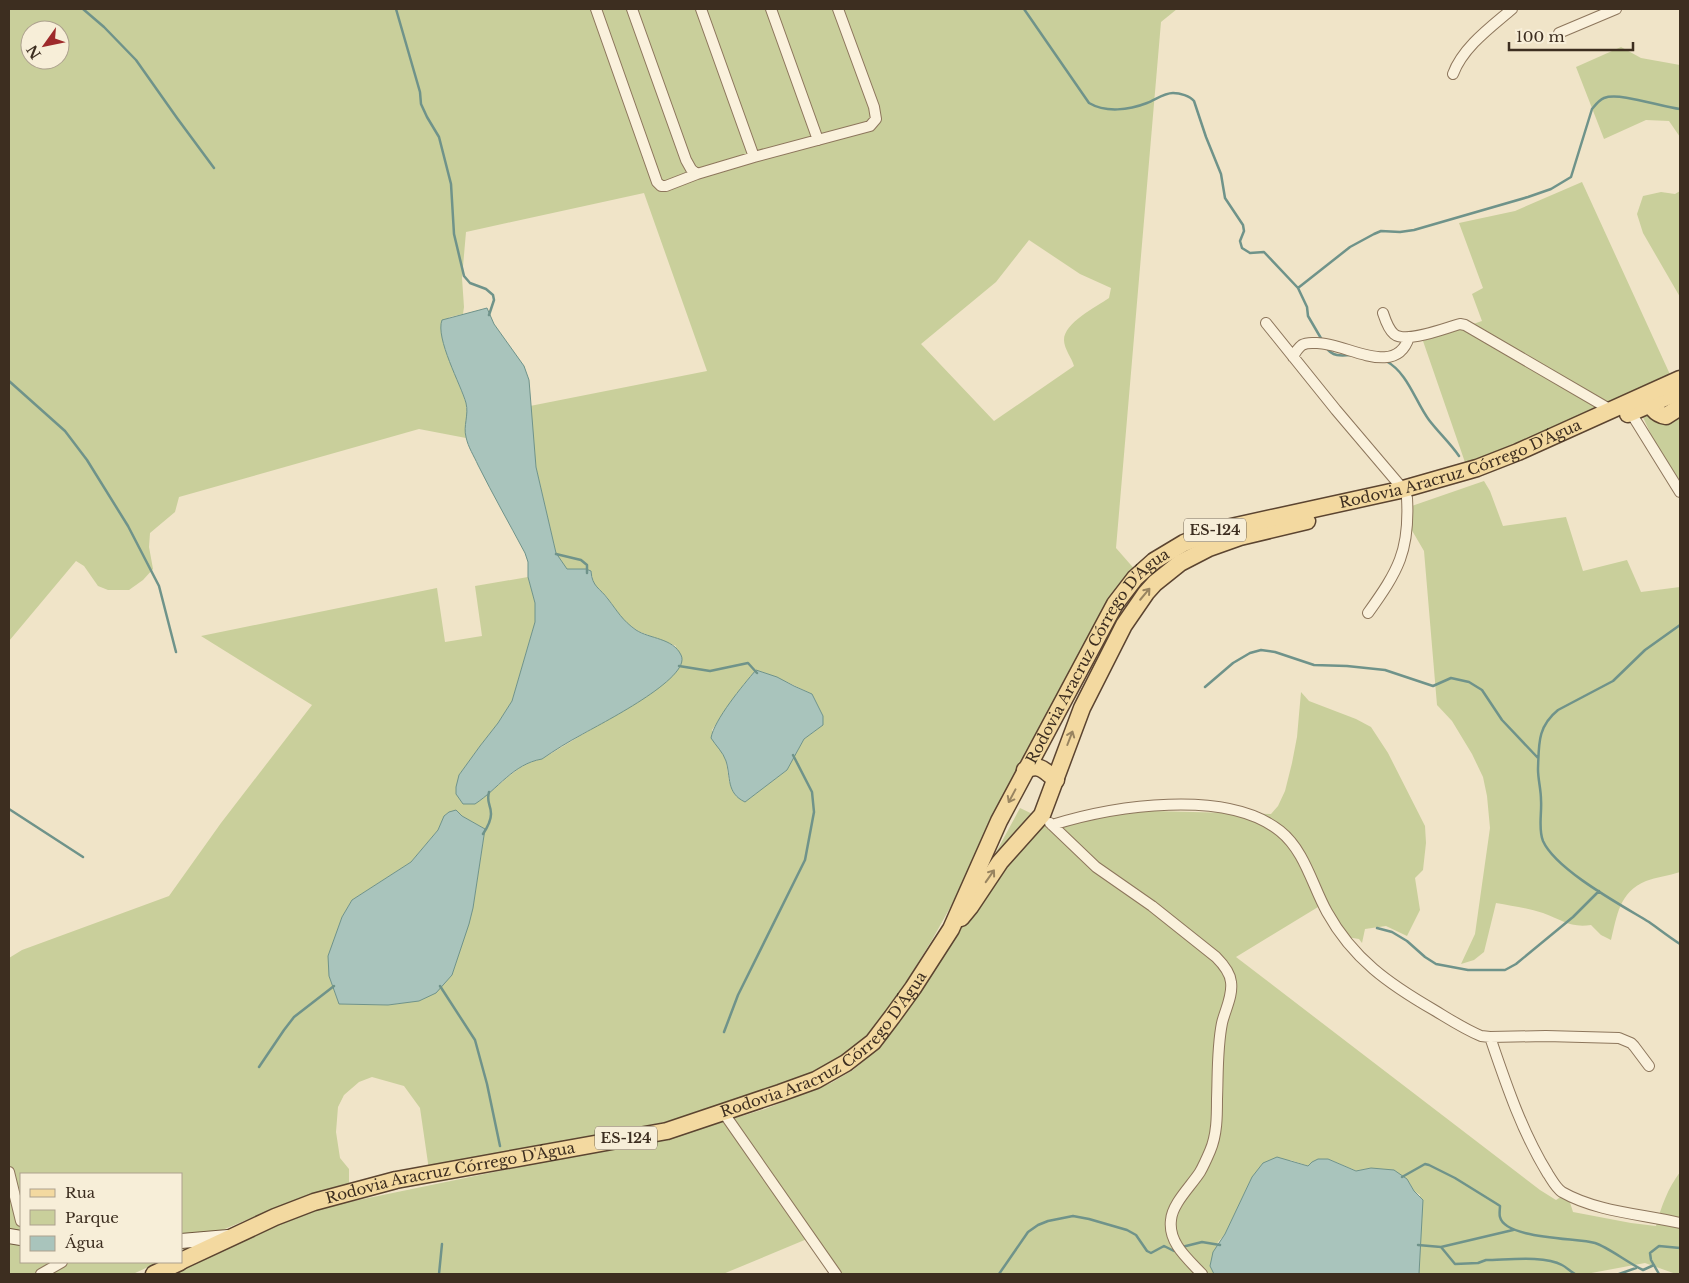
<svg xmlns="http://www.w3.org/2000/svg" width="1689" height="1283" font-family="'Libre Baskerville',serif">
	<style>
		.green { fill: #c9cf9b; fill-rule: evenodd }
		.water { fill: #a9c4bc; stroke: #6f938a }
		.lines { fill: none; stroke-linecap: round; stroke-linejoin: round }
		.stream { stroke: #6f938a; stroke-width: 2.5 }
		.street-casing { stroke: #8d765c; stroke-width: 12 }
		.secondary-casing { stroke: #6f573f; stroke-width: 16 }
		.primary-casing { stroke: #5b4430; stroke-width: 19 }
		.street { stroke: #faf1dc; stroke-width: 10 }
		.secondary { stroke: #faf1dc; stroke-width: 14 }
		.primary { stroke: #f3d9a0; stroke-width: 16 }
		.oneway { stroke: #988460 }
		.labels { text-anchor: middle; stroke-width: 4.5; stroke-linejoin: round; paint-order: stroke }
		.shield { fill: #f7eed8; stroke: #756857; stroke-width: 1 }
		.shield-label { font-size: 14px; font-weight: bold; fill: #3d2e20 }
		.street-label { font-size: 15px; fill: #3d2e20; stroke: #f7eed8 }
	</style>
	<rect width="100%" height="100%" fill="#f0e4c8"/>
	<path class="green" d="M9 9H1177L1161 22 1116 548 1137 572 932 940 886 1015 863 1042 824 1070 684 1118 429 1170 420 1108 404 1086 372 1077 359 1082 344 1095 338 1107 336 1132 340 1158 349 1169V1186L311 1194 283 1205 227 1228 181 1250V1174H21V1262H159L133 1274H9V958L22 950 169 896 221 823 312 705 201 636 437 588 445 642 482 636 475 586 528 577 535 603V622L512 701 498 723 480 746 459 775 463 804C493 802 508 765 542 759L656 690 676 646 638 631 623 620 607 597 594 585 591 571 586 569 567 570 556 553 536 467 530 406 707 371 644 193 466 232 462 278 464 307 463 314 450 317 441 324 445 349 466 403 467 413 465 431 466 438 419 429 179 497 175 512 150 533 149 547 153 569 143 580 129 590H108L98 586 84 566 76 561 9 641ZM30 30H60V60H30ZM1029 240 1080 274 1111 288 1109 298C1096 307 1064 323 1064 340 1064 349 1072 358 1074 366L994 421 921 344 996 282ZM756 670 787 682 812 694 823 716 819 728 804 739 787 770 745 802 735 795 729 781 726 761 712 730 737 693ZM449 812 462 816 485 829 473 908 452 975 403 1003 388 1005 339 1004 329 976V956L342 917 352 900 411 862 438 830 444 816Z
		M1621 47 1641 58 1680 65V137L1669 121 1646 120 1604 139 1576 67Z
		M1582 182 1673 381 1468 471 1423 341 1482 321 1472 294 1483 288 1459 223 1515 211Z
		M1680 191V297L1643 233 1637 214 1643 196 1661 192 1675 194Z
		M1680 394V497L1641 413Z
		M1484 481 1490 491 1503 526 1566 517 1583 571 1627 560 1641 592 1680 587V872C1669 876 1656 877 1646 881 1619 892 1617 916 1611 940L1601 935 1591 925C1570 928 1562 920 1543 913 1528 908 1512 906 1496 903L1484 952 1474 960 1461 964 1475 934 1490 828 1487 796 1483 777 1472 754 1452 721 1437 705 1424 551 1407 522 1406 508Z
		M1301 692 1309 701 1356 719 1371 727 1388 753 1425 826 1426 843 1423 870 1415 878 1420 910 1407 936 1386 926 1365 929 1362 943 1359 939 1340 936 1323 904 1236 957 1540 1190 1556 1200 1567 1193 1573 1212 1631 1223 1656 1226C1661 1207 1668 1188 1680 1172V1274H1676L1645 1263 1586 1274H1419L1420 1195 1414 1191 1407 1179 1371 1168 1357 1171 1328 1159 1309 1166 1290 1160 1252 1177 1225 1234 1218 1242 1210 1266 1214 1274H831L807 1239 723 1274H167L206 1254 315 1209 693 1131 765 1109 831 1083 853 1070 873 1053 898 1024 931 972 1020 808 1043 819 1051 820 1114 810 1271 814 1278 806 1285 791 1292 763 1297 737Z"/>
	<path class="water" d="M487 308 494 324 524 366 529 380 536 467 556 553 567 569H586L591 571C592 587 600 588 608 599 618 612 622 620 636 630 650 639 673 638 681 655 693 678 598 725 581 735 568 742 555 750 542 759 513 764 498 789 475 804H463L456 794V787L459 775 480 746 498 723 512 701 535 622V603L528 577V562L525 553C509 523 493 495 478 465 474 456 468 447 466 437 463 426 469 415 466 403 461 385 435 338 442 320Z
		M756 670 777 677 794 686 812 694 823 716V725L804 739 787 770 745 802C726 793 731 777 726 761 723 752 716 746 711 738 714 720 743 685 756 670Z
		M456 810 462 816 485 829 473 908 469 924 452 975 436 993 419 1001 388 1005 339 1004 329 976 328 956 342 917 352 900 411 862 438 830 444 816 449 812Z
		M1277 1157 1308 1166 1312 1162 1318 1159H1328L1356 1171 1371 1168 1394 1170 1407 1179 1414 1191 1423 1200 1419 1274H1214L1210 1266 1213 1252 1225 1234 1252 1177 1263 1163Z"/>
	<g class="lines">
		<path class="stream" d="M83 9 104 27 136 60 177 118 214 168
			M396 9 420 92 421 104 427 117 439 137 451 184 454 234 464 276 470 283 486 289 493 295 494 300 489 315
			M1024 9 1089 103C1106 113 1129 110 1147 103 1155 100 1164 93 1173 93 1180 93 1190 96 1194 101L1206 137 1221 174 1225 198 1243 225 1244 231 1240 241 1242 248 1250 253 1264 252 1298 288 1307 307 1308 316 1322 340
			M1298 288 1350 247 1374 234 1381 231 1400 232 1414 230 1528 197 1551 189 1571 177 1592 109C1596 104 1599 100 1604 98 1620 92 1661 107 1680 109
			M1326 347C1332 357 1341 356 1352 355
			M1386 361C1408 373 1415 401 1429 420 1439 433 1450 443 1459 456
			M9 381 65 431 87 460 128 526 159 586 176 652
			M556 554 581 560 587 565V573
			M1680 625 1645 650 1613 681 1558 710C1537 727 1539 745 1538 769 1538 780 1541 789 1541 800 1542 813 1538 829 1543 841 1556 870 1621 905 1649 922 1659 929 1669 937 1680 944
			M679 666 710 671 748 663 757 673
			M1205 687 1233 663 1250 653 1261 650 1275 652 1314 665 1347 666 1385 670 1433 686 1451 678 1469 682 1482 690 1502 720 1538 758
			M9 809 83 857
			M483 834C487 828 491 820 491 814 491 804 486 803 489 792
			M1377 928 1392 932 1407 941 1425 957 1436 964 1468 970H1505L1516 964 1573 917 1599 891
			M440 986 475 1040 487 1084 500 1146
			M724 1032 738 995 805 860 814 812 812 792 793 755
			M259 1067 284 1030 294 1017 334 986
			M1402 1177 1425 1164 1429 1165 1455 1178 1497 1204 1500 1206C1500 1209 1499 1214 1500 1217 1505 1239 1577 1238 1595 1243 1608 1247 1628 1263 1643 1270L1654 1265
			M1418 1245 1441 1247 1513 1230
			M1182 1247 1202 1242 1220 1245
			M1441 1247 1455 1264 1478 1263 1486 1260C1506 1260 1544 1255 1562 1265 1566 1267 1570 1271 1575 1274
			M439 1274 442 1244
			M999 1274 1028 1232 1038 1225 1048 1221 1073 1216 1089 1219 1127 1230 1136 1235 1147 1251 1151 1253 1164 1246 1174 1251 1176 1249
			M1619 1274 1636 1268
			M1659 1274 1651 1260 1650 1253 1659 1246 1680 1248"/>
		<g class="street-casing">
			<path id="street" d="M596 9 657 182 661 186H666L697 174
				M632 9 686 160 691 169 697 174 754 157 701 9
				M771 9 818 140
				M1559 33 1616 9
				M1453 74C1463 47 1491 27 1512 9
				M754 157 870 126 876 119 874 107 838 9
				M1383 313C1385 319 1388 329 1394 334 1406 344 1445 328 1460 324L1465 325 1611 410
				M1266 323 1336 410 1403 489
				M1293 357C1295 353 1298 348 1302 345 1307 342 1312 343 1317 343 1346 343 1396 379 1409 337
				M1631 413 1680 492
				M1368 613C1398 571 1410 551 1407 498
				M1050 823 1096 867 1152 906 1216 957C1223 964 1230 972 1231 982 1233 996 1225 1010 1222 1023 1217 1048 1218 1073 1217 1099 1217 1116 1217 1135 1210 1151 1207 1158 1204 1165 1200 1172 1191 1186 1172 1204 1171 1220 1168 1243 1188 1259 1202 1274
				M1052 825C1113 806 1226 788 1280 831 1305 851 1312 885 1327 912 1353 959 1389 984 1434 1010 1449 1019 1464 1029 1481 1036L1490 1037 1546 1036 1619 1038 1631 1043 1634 1046 1649 1066
				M1490 1037C1506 1084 1522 1132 1548 1174 1552 1180 1556 1188 1562 1192 1597 1212 1642 1214 1680 1223
				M723 1112 836 1274
				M9 1172 21 1221
				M41 1274 62 1262"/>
		</g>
		<g class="secondary-casing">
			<path id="secondary" d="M9 1236 21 1238
				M181 1241 228 1237"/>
		</g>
		<g class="primary-casing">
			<g id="primary">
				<path d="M1646 396C1650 405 1654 414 1666 416L1680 407"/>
				<path d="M1628 414 1674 394"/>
				<path d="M1025 770C1040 763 1045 771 1056 780"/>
				<path d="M961 918 970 907 1000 862 1042 815 1082 708 1124 625 1146 593 1155 583 1180 563 1209 548 1240 537 1307 521"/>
				<path id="s1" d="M181 1261 275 1217 314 1202 396 1180 667 1131 780 1093 816 1080 846 1063 873 1042 892 1017 913 988 951 929 999 821 1115 604 1135 578 1154 561 1184 543 1213 531 1400 490 1477 468 1518 452 1680 379"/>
				<path d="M154 1274 180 1262"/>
			</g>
		</g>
		<use href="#street" class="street"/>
		<use href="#secondary" class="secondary"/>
		<use href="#primary" class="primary"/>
	</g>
	<defs><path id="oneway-shaft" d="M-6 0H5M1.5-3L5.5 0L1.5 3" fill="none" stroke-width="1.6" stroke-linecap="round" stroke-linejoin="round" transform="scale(1.25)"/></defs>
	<g class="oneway">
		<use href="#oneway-shaft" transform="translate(1145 594) rotate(-50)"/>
		<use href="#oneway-shaft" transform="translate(1070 738) rotate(-69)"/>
		<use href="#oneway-shaft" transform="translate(1012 796) rotate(118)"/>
		<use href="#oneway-shaft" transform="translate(990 876) rotate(-55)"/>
	</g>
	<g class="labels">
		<g class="shield">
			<rect x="1184" y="518.5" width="62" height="23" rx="4"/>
			<rect x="595" y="1126.5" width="62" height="23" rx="4"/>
		</g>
		<g class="shield-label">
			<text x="1215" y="535">ES-124</text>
			<text x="626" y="1143">ES-124</text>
		</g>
		<g class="street-label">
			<text dy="5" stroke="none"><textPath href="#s1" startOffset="1615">Rodovia Aracruz Córrego D'Água</textPath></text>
			<text dy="5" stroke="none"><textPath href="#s1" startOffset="1181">Rodovia Aracruz Córrego D'Água</textPath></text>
			<text dy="5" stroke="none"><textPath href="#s1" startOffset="690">Rodovia Aracruz Córrego D'Água</textPath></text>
			<text dy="5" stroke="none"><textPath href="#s1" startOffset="285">Rodovia Aracruz Córrego D'Água</textPath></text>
		</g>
	</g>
	<rect width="1689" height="1283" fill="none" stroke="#3d2e20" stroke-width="20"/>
	<rect x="20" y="1173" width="162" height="90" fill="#f7eed8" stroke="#ada18e"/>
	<rect x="30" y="1189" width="25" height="8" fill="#f3d9a0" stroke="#ada18e"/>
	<text x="65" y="1198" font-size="15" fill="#3d2e20">Rua</text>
	<rect x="30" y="1210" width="25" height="15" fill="#c9cf9b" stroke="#ada18e"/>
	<text x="65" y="1223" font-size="15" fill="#3d2e20">Parque</text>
	<rect x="30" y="1236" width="25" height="15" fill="#a9c4bc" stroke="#ada18e"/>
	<text x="65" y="1248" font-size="15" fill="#3d2e20">Água</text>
	<g transform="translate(45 45) rotate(237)"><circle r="24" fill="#f7eed8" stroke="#ada18e"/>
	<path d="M0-4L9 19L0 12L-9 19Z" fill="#9e2a2b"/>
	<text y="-8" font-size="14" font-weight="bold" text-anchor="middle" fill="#3d2e20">N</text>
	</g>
	<path d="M1509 42v8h124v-8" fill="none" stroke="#3d2e20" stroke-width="2.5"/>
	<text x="1516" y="42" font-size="15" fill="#3d2e20" stroke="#f7eed8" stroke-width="4" paint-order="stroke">100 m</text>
</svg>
